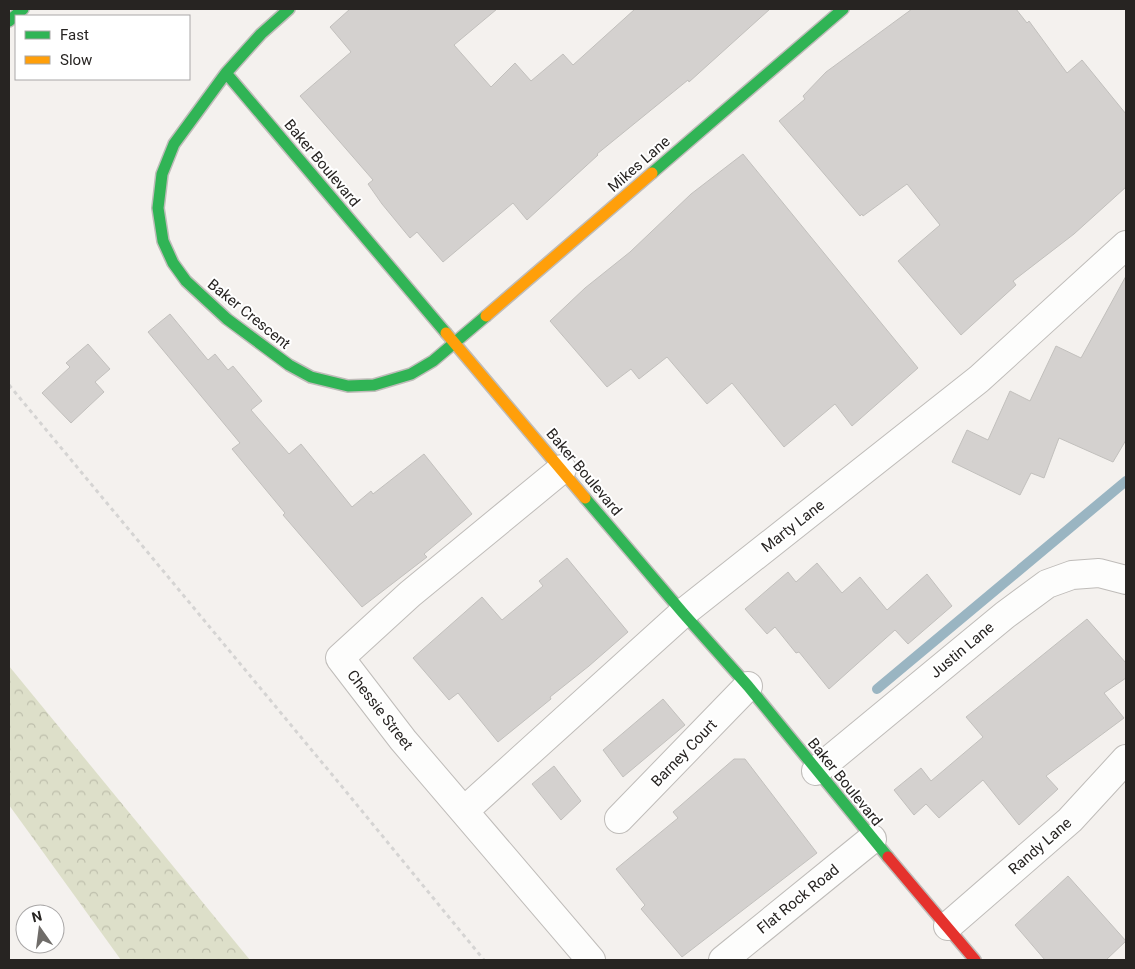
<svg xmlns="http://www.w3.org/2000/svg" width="1135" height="969" font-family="Roboto,sans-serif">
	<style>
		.forest { fill: url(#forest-crowns) }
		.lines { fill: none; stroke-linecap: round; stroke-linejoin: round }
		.stream { stroke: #9ab5c2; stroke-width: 10 }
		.building { fill: #d4d1cf; stroke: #c2c0bd }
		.street-casing { stroke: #bfbcb9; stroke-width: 30 }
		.fast-casing { stroke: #bfbcb9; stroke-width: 14 }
		.slow-casing { stroke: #bfbcb9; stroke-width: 14 }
		.jam-casing { stroke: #bfbcb9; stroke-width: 14 }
		.path { stroke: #d5d4d3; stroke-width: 3; stroke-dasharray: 4 4; stroke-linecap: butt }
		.street { stroke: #fdfdfc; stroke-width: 28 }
		.fast { stroke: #30b455; stroke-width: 11 }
		.slow { stroke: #ff9f0a; stroke-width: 11 }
		.jam { stroke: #e5322d; stroke-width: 11 }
		.labels { text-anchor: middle; stroke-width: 4; stroke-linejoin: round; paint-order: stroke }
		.street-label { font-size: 15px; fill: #272422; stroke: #fff }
	</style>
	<defs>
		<pattern id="forest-crowns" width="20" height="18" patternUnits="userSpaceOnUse" patternTransform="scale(1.25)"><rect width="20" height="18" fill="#dddfc9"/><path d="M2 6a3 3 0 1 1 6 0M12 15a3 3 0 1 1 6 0" fill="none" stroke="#bebfac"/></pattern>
	</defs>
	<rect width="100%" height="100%" fill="#f4f1ee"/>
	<path class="forest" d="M9 666 250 960H121L9 805Z"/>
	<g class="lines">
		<path class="stream" d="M877 689 1126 481"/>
	</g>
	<path class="building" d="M350 9H497L454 45 491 87 515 63 531 81 563 54 573 65 635 9H770L689 82 688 80 597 154 598 155 527 220 513 203 443 262 417 232 410 238 382 204 368 184 373 180 300 96 351 52 330 27Z
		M912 9H1016L1027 23 1029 21 1067 73 1082 60 1126 114V187L1074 234 1013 281 1016 285 961 335 898 261 940 225 907 184 863 216 862 214 860 216 779 121 805 99 803 96 826 72Z
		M743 154 918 368 852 426 835 404 784 447 732 383 707 404 667 357 639 379 631 369 607 387 550 321 585 288 630 252 691 194Z
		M1126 276V440L1113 462 1059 438 1044 478 1031 473 1020 495 952 462 967 430 988 440 1010 391 1030 401 1056 346 1081 358Z
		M170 314 208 360 215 354 228 370 233 366 262 401 251 410 289 454 301 444 352 507 371 491 373 494 424 454 472 514 424 554 427 557 362 607 283 515 285 513 232 449 240 443 148 332Z
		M88 344 110 369 95 382 104 392 71 423 42 393 70 367 66 363Z
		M567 558 628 632 589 666 550 697 551 699 498 742 458 693 449 700 413 658 482 597 502 620 543 586 539 581Z
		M817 563 842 593 860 577 887 610 927 574 952 606 908 644 895 630 829 689 799 652 796 653 775 627 767 634 745 609 788 572 796 582Z
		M1087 619 1126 663V678L1104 693 1124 718 1046 776 1058 789 1019 825 983 780 939 818 926 804 914 815 894 790 921 768 931 781 983 737 966 717Z
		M663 699 685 725 623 777 603 750Z
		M734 759H745L817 853 682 957 641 909 645 905 616 869 678 818 673 812Z
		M554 766 581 801 561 820 532 784Z
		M1068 876 1126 941 1106 960H1045L1015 925Z"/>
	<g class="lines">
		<g class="street-casing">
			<path id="street" d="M562 469 410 594 340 658 403 740 591 960
				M816 771 1005 615 1047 584 1072 575 1099 573 1126 580
				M464 811 683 613 979 379 1126 245
				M619 819 748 686
				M948 926 1070 820 1126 759
				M723 960 872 839"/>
		</g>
		<g class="fast-casing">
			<path id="fast" d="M289 9 261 34 226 73 446 333
				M9 21 23 9
				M226 73 174 144 162 174 158 208 163 241 173 263 186 281 227 319 289 365 311 377 348 386 374 385 411 374 433 361 486 316
				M652 173 843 9
				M585 498 683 613 748 686 888 857"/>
		</g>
		<g class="slow-casing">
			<path id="slow" d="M486 316 652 173
				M446 333 585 498"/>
		</g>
		<g class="jam-casing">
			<path id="jam" d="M888 857 975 960"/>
		</g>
		<path class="path" d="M9 385 339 783 484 960"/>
		<use href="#street" class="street"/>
		<use href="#fast" class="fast"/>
		<use href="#slow" class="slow"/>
		<use href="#jam" class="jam"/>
	</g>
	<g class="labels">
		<g class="street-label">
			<text transform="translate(322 163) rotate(50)" y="5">Baker Boulevard</text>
			<text transform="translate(639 164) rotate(-41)" y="5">Mikes Lane</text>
			<text transform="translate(249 314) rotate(39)" y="5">Baker Crescent</text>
			<text transform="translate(584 472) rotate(50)" y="5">Baker Boulevard</text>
			<text transform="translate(793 526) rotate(-38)" y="5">Marty Lane</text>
			<text transform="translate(962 650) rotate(-40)" y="5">Justin Lane</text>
			<text transform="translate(380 710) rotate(52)" y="5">Chessie Street</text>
			<text transform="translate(684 753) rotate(-46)" y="5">Barney Court</text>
			<text transform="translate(845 782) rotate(51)" y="5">Baker Boulevard</text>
			<text transform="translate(1040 846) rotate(-41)" y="5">Randy Lane</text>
			<text transform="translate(798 899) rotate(-39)" y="5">Flat Rock Road</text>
		</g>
	</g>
	<rect width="1135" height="969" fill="none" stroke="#272422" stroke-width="20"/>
	<rect x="15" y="15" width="175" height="65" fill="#ffffff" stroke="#a9a7a7"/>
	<rect x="25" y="31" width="25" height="8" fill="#30b455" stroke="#a9a7a7"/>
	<text x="60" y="40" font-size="15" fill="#272422">Fast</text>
	<rect x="25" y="56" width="25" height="8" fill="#ff9f0a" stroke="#a9a7a7"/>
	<text x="60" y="65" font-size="15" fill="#272422">Slow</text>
	<g transform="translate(40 929) rotate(346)"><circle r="24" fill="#ffffff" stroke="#a9a7a7"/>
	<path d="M0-4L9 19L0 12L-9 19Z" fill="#6f6c69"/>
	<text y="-8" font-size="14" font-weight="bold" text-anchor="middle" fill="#272422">N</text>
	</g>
</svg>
